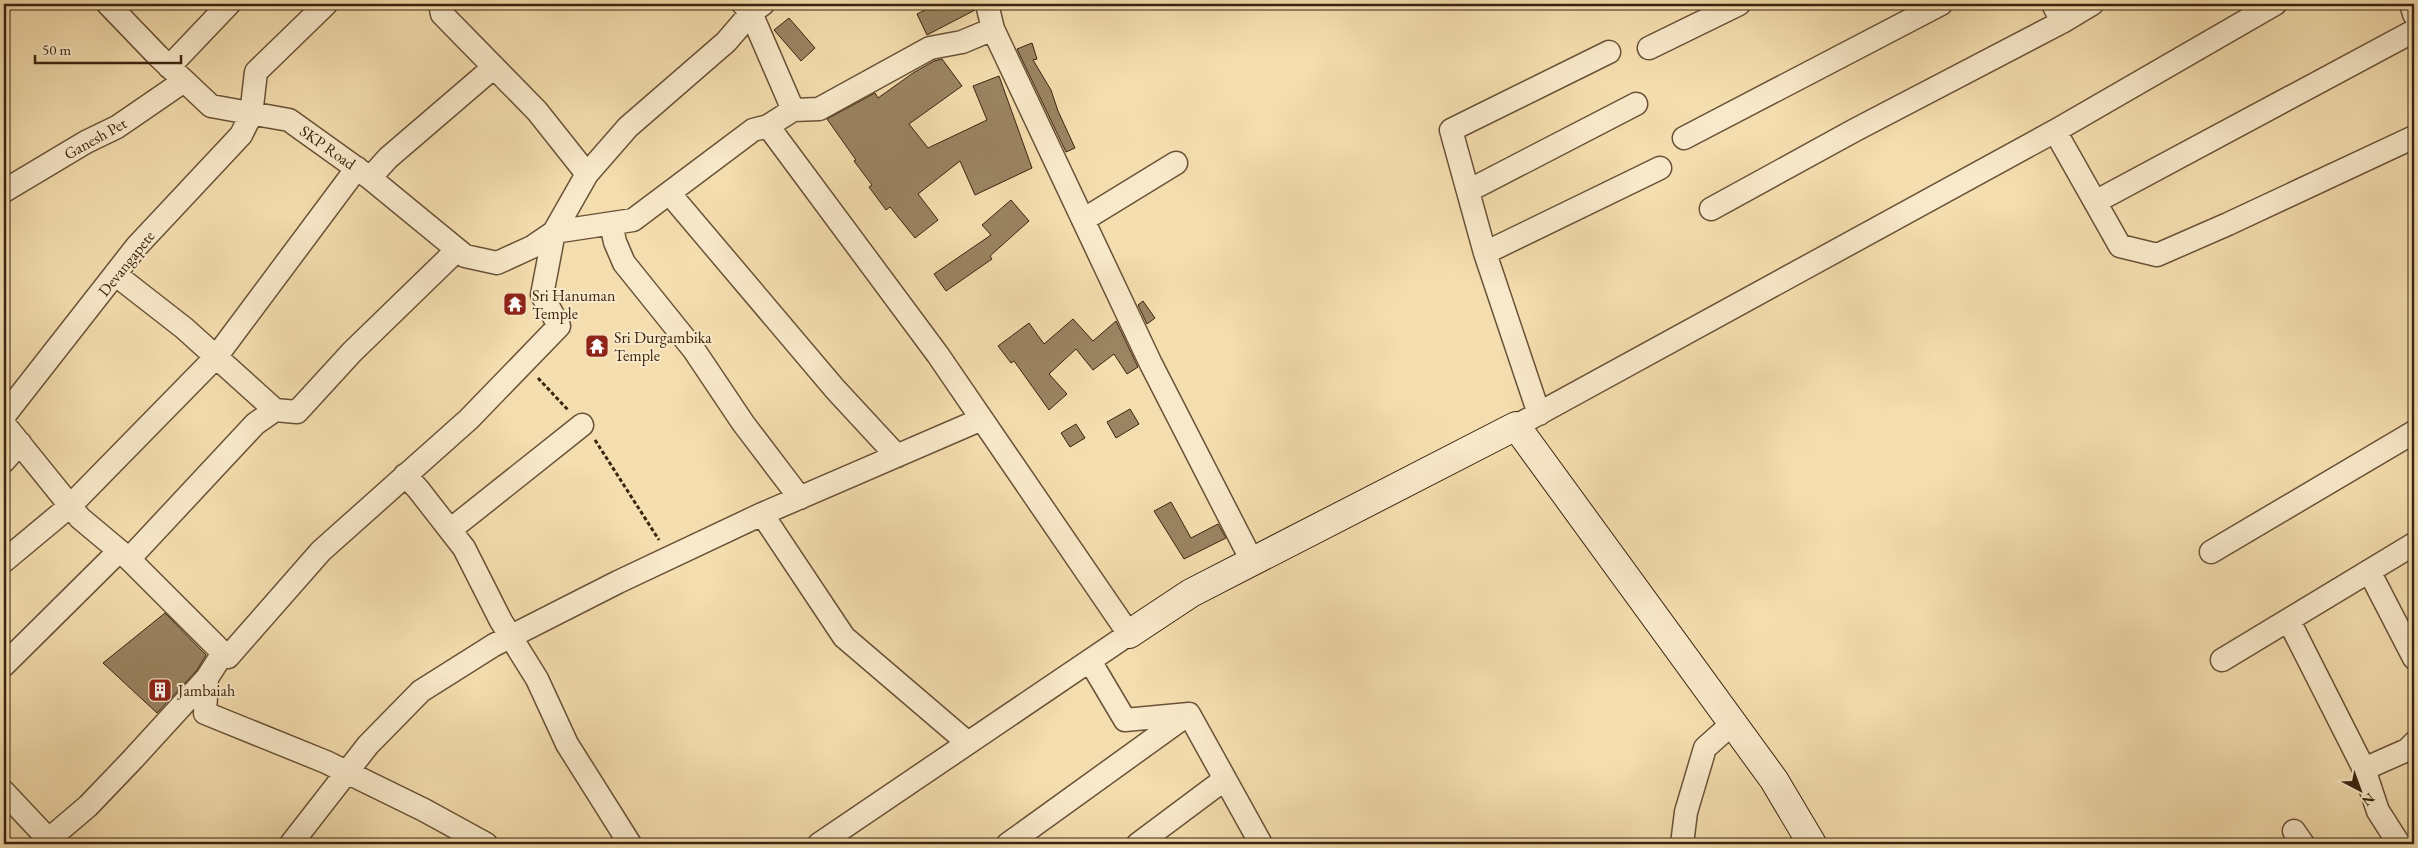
<svg xmlns="http://www.w3.org/2000/svg" width="2418" height="848" font-family="'EB Garamond',serif">
	<style>
		.building { fill: #9b8462; stroke: #3b240f }
		.lines { fill: none; stroke-linecap: round; stroke-linejoin: round }
		.street-casing { stroke: #695237; stroke-width: 25 }
		.secondary-casing { stroke: #3b240f; stroke-width: 30 }
		.path { stroke: #3b240f; stroke-width: 3; stroke-dasharray: 4 2.5; stroke-linecap: butt }
		.street { stroke: #f8e9ca; stroke-width: 22 }
		.secondary { stroke: #f8e9ca; stroke-width: 28 }
		.labels { text-anchor: middle; stroke-width: 4; stroke-linejoin: round; paint-order: stroke }
		.street-label { font-size: 16px; fill: #3b240f; stroke: #f8e9ca }
		.poi-label { font-size: 16px; fill: #3b240f; stroke: #f8e9ca; text-anchor: start }
	</style>
	<rect width="100%" height="100%" fill="#f4ddae"/>
	<filter id="stains"><feTurbulence type="fractalNoise" baseFrequency=".004" numOctaves="4"/><feColorMatrix values="0 0 0 0 .2 0 0 0 0 .09 0 0 0 0 .02 0 0 0 .5 -.17"/></filter>
	<radialGradient id="worn" r=".72"><stop offset=".6" stop-color="#630" stop-opacity="0"/><stop offset="1" stop-color="#630" stop-opacity=".3"/></radialGradient>
	<path class="building" d="M937 4H974L975 10 927 35 917 14Z
		M789 18 815 48 801 61 774 30Z
		M1032 43 1037 59 1033 60 1051 90 1058 111 1075 148 1066 152 1017 49Z
		M942 59 962 86 909 124 928 148 987 120 973 86 999 76 1032 168 975 195 960 161 918 194 938 220 915 238 890 207 886 210 869 187 872 185 854 161 856 160 827 119 875 93 878 98 913 73 934 61Z
		M1011 200 1029 221 990 256 992 259 946 291 934 274 991 235 982 225Z
		M1143 301 1155 318 1147 324 1138 305Z
		M1073 319 1093 341 1116 321 1138 367 1127 374 1114 354 1093 370 1076 349 1049 374 1067 394 1049 410 1014 361 1011 363 998 346 1029 323 1044 344Z
		M1130 409 1139 424 1116 438 1107 422Z
		M1076 424 1085 438 1070 447 1061 433Z
		M1171 502 1191 538 1218 524 1226 538 1184 559 1154 511Z
		M165 613 206 655 197 670 157 713 103 663Z"/>
	<g class="lines">
		<g class="street-casing">
			<path id="street" d="M108 4 158 56 211 106 289 120 370 178 465 256 497 263 532 247 554 232
				M440 4 442 14 537 111 587 174
				M743 4 751 13 793 110 768 126 753 130 633 220 554 232 587 174 628 127 726 42 751 13 763 4
				M987 4 993 29 1151 364 1252 561
				M2411 4 2414 14
				M2062 22 2092 4
				M1649 48 1739 4
				M169 67 229 4
				M793 110 819 109 930 48 962 42 993 29
				M768 126 938 355 1129 634 819 844
				M2055 131 2120 246 2157 255 2228 224 2414 137
				M1684 138 1941 4
				M370 178 388 158 494 67
				M4 191 86 142 117 127 184 81
				M1468 191 1636 104
				M670 194 835 389 897 456
				M2095 202 2414 31
				M1711 209 1855 130 2062 22 2053 4
				M1083 220 1176 163
				M611 224 615 242 624 263 694 350 743 423 800 498
				M1485 253 1660 168
				M116 275 184 328 275 410
				M1539 414 1485 253 1451 130 1609 52
				M4 416 137 246 241 135 251 115 256 72 326 4
				M4 424 80 518 129 559 223 653
				M1516 426 2055 131 2275 4
				M4 461 20 443
				M405 475 418 489 464 548 501 621 537 679 567 744 630 844
				M762 514 844 637 968 743
				M450 530 582 425
				M2211 552 2414 432
				M129 559 255 424 275 410 297 412 352 352 457 250
				M4 561 70 506 216 357 357 168
				M2369 571 2414 658
				M2289 621 2364 769 2378 811 2399 844
				M2222 660 2414 544
				M1090 661 1125 720 1189 714 1261 844
				M4 665 119 551
				M207 678 205 713 326 762 424 810 486 844
				M2364 769 2407 750 2414 743
				M4 792 53 844
				M2294 831 2303 844
				M48 840 88 806 133 759 207 678 223 653 228 657 321 551 469 419 559 326 542 295 554 232
				M291 844 368 745 421 691 494 645 618 582 762 514 982 419
				M1008 844 1187 715
				M1138 844 1225 779
				M1682 844 1686 812 1705 748 1733 723"/>
		</g>
		<g class="secondary-casing">
			<path id="secondary" d="M1129 634 1191 593 1516 426 1774 780 1812 844"/>
		</g>
		<path class="path" d="M538 378 569 411
			M595 440 659 540"/>
		<use href="#street" class="street"/>
		<use href="#secondary" class="secondary"/>
	</g>
	<defs>
		<g id="temple-square" transform="scale(1.25)"><rect x="-9" y="-9" width="18" height="18" rx="4" fill="#8f2418" stroke="#f8e9ca"/><path d="M0-6L5-2H3V0L6.5 2.5H4V6H1.5V3h-3V6H-4V2.5H-6.5L-3 0V-2H-5Z" fill="#fff"/></g>
		<g id="building-square" transform="scale(1.25)"><rect x="-9" y="-9" width="18" height="18" rx="4" fill="#8f2418" stroke="#f8e9ca"/><path d="M-4-6H4V6H1V3H-1V6H-4ZM-2.5-4.3h1.7v1.8h-1.7ZM.8-4.3h1.7v1.8H.8ZM-2.5-1h1.7V.8h-1.7ZM.8-1h1.7V.8H.8Z" fill="#fff"/></g>
	</defs>
	<g fill-rule="evenodd">
		<use href="#temple-square" x="515" y="304"/>
		<use href="#temple-square" x="597" y="346"/>
		<use href="#building-square" x="160" y="690"/>
	</g>
	<g class="labels">
		<g class="street-label">
			<text transform="translate(95 138) rotate(-29)" y="6">Ganesh Pet</text>
			<text transform="translate(328 147) rotate(35)" y="6">SKP Road</text>
			<text transform="translate(126 263) rotate(-51)" y="6">Devangapete</text>
		</g>
		<g class="poi-label">
			<text x="532" y="301">Sri Hanuman<tspan x="532" dy="18">Temple</tspan></text>
			<text x="614" y="343">Sri Durgambika<tspan x="614" dy="18">Temple</tspan></text>
			<text x="178" y="696">Jambaiah</text>
		</g>
	</g>
	<rect width="2418" height="848" fill="none" stroke="#f4ddae" stroke-width="20"/>
	<rect x="5" y="5" width="2408" height="838" fill="none" stroke="#3b240f" stroke-width="2.5"/>
	<rect x="10" y="10" width="2398" height="828" fill="none" stroke="#3b240f"/>
	<g transform="translate(2360 790) rotate(139)" stroke="#f8e9ca" stroke-width="4" paint-order="stroke">
	<path d="M0-4L9 19L0 12L-9 19Z" fill="#3b240f"/>
	<text y="-8" font-size="14" font-weight="bold" text-anchor="middle" fill="#3b240f">N</text>
	</g>
	<path d="M35 55v8h146v-8" fill="none" stroke="#3b240f" stroke-width="2.5"/>
	<text x="42" y="55" font-size="15" fill="#3b240f" stroke="#f8e9ca" stroke-width="4" paint-order="stroke">50 m</text>
	<rect width="100%" height="100%" filter="url(#stains)"/>
	<rect width="100%" height="100%" fill="url(#worn)"/>
</svg>
